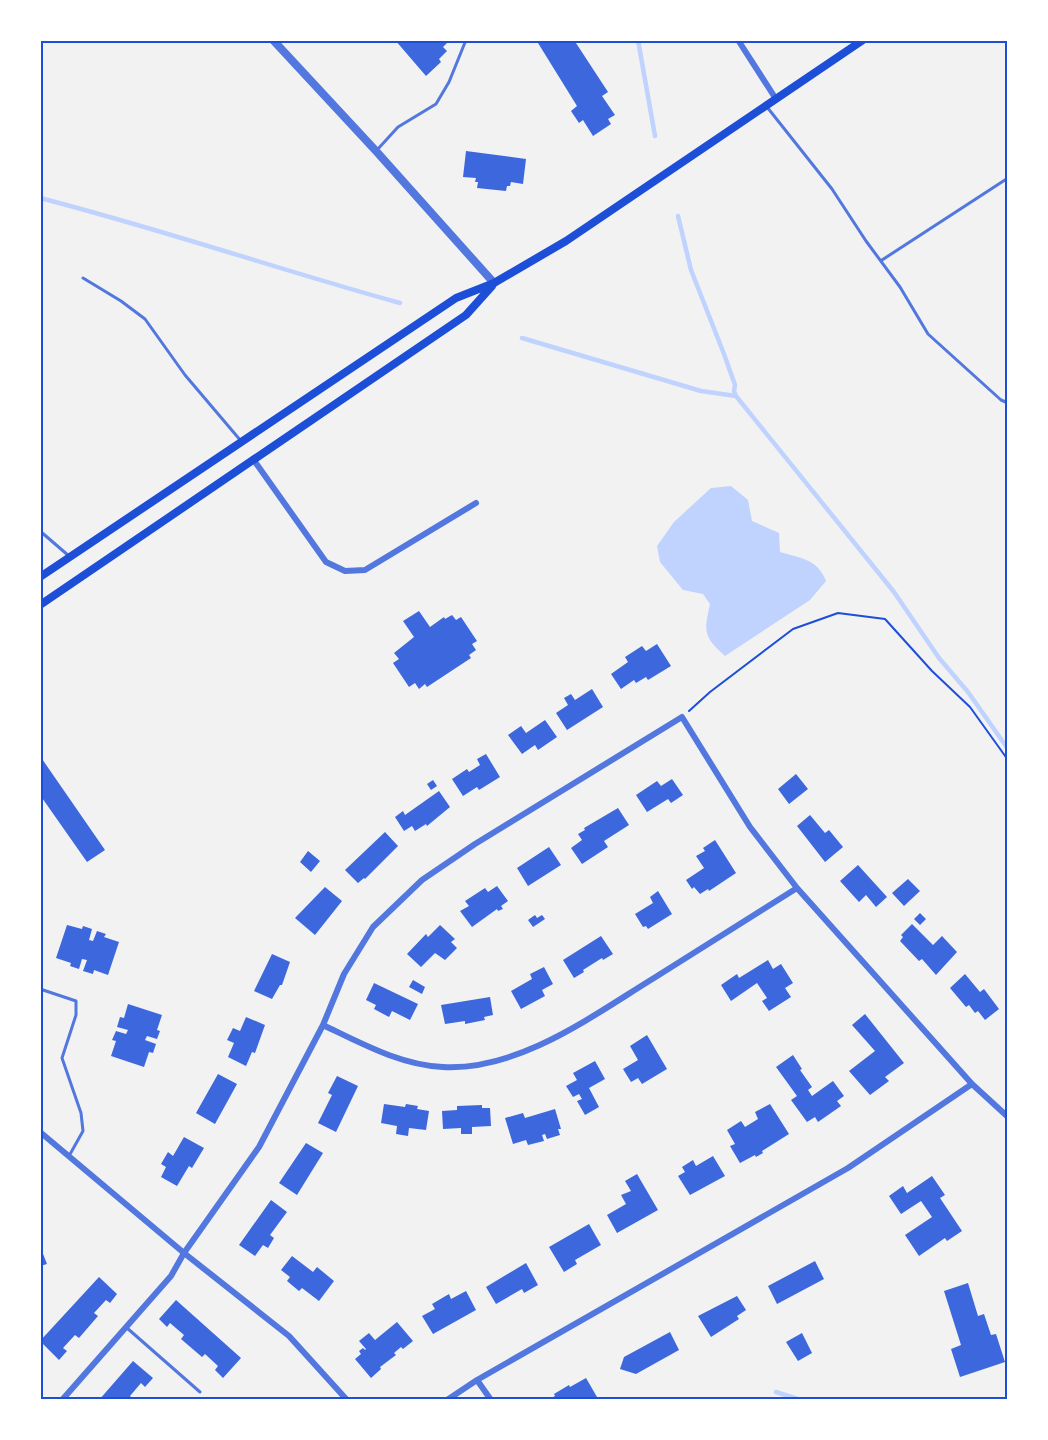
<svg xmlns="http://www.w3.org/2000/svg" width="1048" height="1440" font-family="'Libre Baskerville',serif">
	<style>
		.water { fill: #bfd3fe }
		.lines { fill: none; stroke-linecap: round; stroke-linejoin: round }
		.stream { stroke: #bfd3fe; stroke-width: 4.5 }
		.building { fill: #3d67dc }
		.path { stroke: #1d4ed8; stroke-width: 2 }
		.service { stroke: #5277de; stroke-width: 3 }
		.minor { stroke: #5277de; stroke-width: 6 }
		.tertiary { stroke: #5277de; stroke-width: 8 }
		.secondary { stroke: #1d4ed8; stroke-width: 8 }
		.neatline { fill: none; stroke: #1d4ed8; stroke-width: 2 }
	</style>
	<rect width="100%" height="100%" fill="#f2f2f2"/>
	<path class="water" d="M731 486 748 500 752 521 779 533 780 552C800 558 818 559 826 581L810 600 725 656C703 636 704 632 710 604L703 594 683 590 660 562 657 546 674 522 711 488Z"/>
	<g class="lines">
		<path class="stream" d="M638 40 655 136
			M40 198C161 229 280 270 400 303
			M678 216 691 270 724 354 735 385 734 391 736 396 894 592 939 658 968 692 1008 749
			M522 338 701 391 736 396
			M776 1392 801 1400"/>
	</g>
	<path class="building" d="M395 40H450L443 47 447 51 439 59 441 62 426 76Z
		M542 40H574L608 92 602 96 615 115 608 119 611 124 593 136 583 120 579 123 571 111 577 106 538 43Z
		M466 151 526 159 523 184 511 182 510 186H507L506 191 477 188 478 182H475L476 178 463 177Z
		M419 611 430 627 444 617 445 619 452 615 456 620 461 617 477 641 472 644 476 650 469 655 471 658 427 687 425 684 419 689 415 683 409 687 393 663 399 659 394 653 414 637 403 621Z
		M657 644 671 666 648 680 646 677 636 683 634 680 621 689 611 674 628 662 625 657 642 646 646 651Z
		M592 689 603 707 567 730 556 713 568 705 564 698 571 694 575 700Z
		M545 720 557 737 538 750 535 745 522 754 508 735 521 726 526 733Z
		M486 754 500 777 479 790 477 787 463 796 452 779 467 769 469 772 480 765 477 759Z
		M40 756 105 850 87 862 40 795Z
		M796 774 808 789 789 804 778 789Z
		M672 779 683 795 671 803 668 799 647 812 636 795 657 781 661 786Z
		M433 780 437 786 431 790 427 784Z
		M439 791 450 807 427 826 426 824 415 831 412 826 404 831 395 817 403 811 405 815Z
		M618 808 629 825 604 841 608 847 582 864 571 848 582 840 578 834 585 830 584 828Z
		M810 815 825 833 829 830 843 847 825 862 797 826Z
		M385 832 398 846 365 879 364 878 358 883 345 870Z
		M715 840 736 873 709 891 708 889 700 894 694 887 692 889 686 880 704 868 696 856 705 851 703 848Z
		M549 847 561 865 528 886 517 868Z
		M308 851 320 861 311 872 300 862Z
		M858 865 887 897 876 907 866 895 859 902 840 881Z
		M908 879 920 891 904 906 892 893Z
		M497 886 508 901 501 906 503 909 498 911 497 909 472 927 460 911 469 906 465 901 485 888 488 892Z
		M325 887 342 901 315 935 295 918Z
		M658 891 672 914 648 929 646 926 643 927 635 914 653 903 650 897Z
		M920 913 926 919 920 925 914 919Z
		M535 915 537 918 542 915 545 919 533 927 528 920Z
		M912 924 933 945 942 936 957 952 936 975 922 959 919 961 900 941 903 937 901 935Z
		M67 925 82 929 83 926 92 929 89 940 93 941 97 931 106 934 104 937 119 942 108 975 94 970 93 974 83 971 87 960 82 959 79 969 70 966 71 963 56 958Z
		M440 925 455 939 451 942 457 948 445 960 435 953 421 967 407 954 426 934 428 937Z
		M601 936 613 954 603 960 602 958 583 970 584 972 574 978 563 960Z
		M272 954 290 962 282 985H280L272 999 254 991Z
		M768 960 773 969 781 964 793 983 785 988 791 997 769 1011 762 1001 767 998 757 983 731 1001 721 985 737 974 739 978Z
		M544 967 553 984 542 990 545 996 521 1009 511 991 532 979 530 974Z
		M965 974 980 992 984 989 999 1009 985 1020 978 1011 975 1013 969 1005 966 1007 950 988Z
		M413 980 425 987 422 994 409 987Z
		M374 983 418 1004 410 1020 392 1011 389 1017 374 1009 376 1005 366 1000Z
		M490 997 493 1015 484 1017 485 1020 465 1024V1021L445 1024 441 1005Z
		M128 1004 162 1015 157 1030 160 1031 157 1039 147 1036 145 1040 156 1044 153 1053 149 1052 144 1067 111 1056 116 1041 112 1040 116 1031 126 1034 128 1030 117 1027 120 1017 124 1018Z
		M865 1014 904 1063 885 1077 889 1081 870 1095 849 1071 875 1051 852 1025Z
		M246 1017 265 1025 255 1053 252 1052 246 1066 228 1057 234 1043 227 1040 233 1028 240 1031Z
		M647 1035 667 1069 642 1084 638 1078 631 1082 623 1069 638 1060 630 1046Z
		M793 1055 802 1069 800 1070 812 1087 808 1090 812 1096 833 1081 844 1096 837 1101 841 1106 818 1122 815 1117 807 1122 791 1100 797 1096 776 1067Z
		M595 1061 605 1079 589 1088 599 1107 585 1115 577 1101 582 1099 579 1094 573 1097 566 1086 577 1080 573 1073Z
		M218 1074 237 1084 215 1124 196 1113Z
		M337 1076 358 1086 336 1132 318 1123 332 1095 328 1093Z
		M384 1104 405 1107 406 1104 418 1106 417 1109 429 1111 426 1130 409 1128 408 1136 396 1134 397 1126 381 1123Z
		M770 1104 789 1134 762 1151 763 1153 756 1157 755 1155 740 1163 730 1146 735 1144 727 1130 741 1121 745 1127 758 1119 755 1112Z
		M482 1105V1108H490L491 1126 472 1127V1134H461V1128L443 1129 442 1111 457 1110V1106Z
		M555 1109 561 1129H558L560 1135 547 1139 545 1134 542 1135 544 1141 528 1145 526 1140 513 1144 505 1118 523 1113 525 1118Z
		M184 1137 204 1148 192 1168 189 1166 177 1186 161 1177 166 1167 161 1164 168 1152 173 1156Z
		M306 1143 323 1153 297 1195 279 1183Z
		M713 1156 725 1176 690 1195 678 1176 685 1172 682 1167 693 1160 696 1166Z
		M637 1174 658 1210 617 1233 607 1215 626 1204 621 1195 631 1191 625 1181Z
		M932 1176 945 1195 940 1198 962 1231 947 1241 945 1238 919 1256 905 1235 932 1217 921 1201 901 1214 889 1196 903 1186 907 1193Z
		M271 1200 287 1212 270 1235 274 1238 268 1248 263 1245 255 1256 239 1245Z
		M589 1224 601 1245 575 1260 577 1264 564 1272 549 1247Z
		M40 1246 47 1264 40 1266Z
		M292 1256 313 1272 317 1267 334 1281 319 1301 302 1288 299 1291 287 1281 290 1277 281 1270Z
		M815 1261 824 1279 777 1304 768 1286Z
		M526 1263 538 1285 524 1293 522 1289 496 1304 486 1287Z
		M99 1277 117 1294 110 1303 106 1300 94 1313 98 1316 79 1338 75 1335 63 1348 67 1351 59 1360 40 1341Z
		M968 1283 978 1316 984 1314 991 1335 996 1334 1005 1362 960 1377 951 1349 961 1345 944 1291Z
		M466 1291 476 1310 433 1334 422 1316 435 1309 432 1304 449 1294 451 1299Z
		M737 1296 746 1310 737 1316 739 1319 711 1337 698 1316Z
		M176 1300 241 1358 223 1378 215 1370 218 1366 205 1354 202 1357 181 1339 184 1335 170 1323 167 1327 159 1319Z
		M397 1322 413 1341 403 1349 401 1347 394 1353 396 1355 380 1367 381 1369 371 1378 355 1359 361 1354 359 1351 363 1348 365 1350 366 1349 359 1341 369 1333 375 1340Z
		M670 1332 679 1350 636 1374 620 1369 624 1357Z
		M802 1333 812 1353 798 1361 786 1342Z
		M133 1361 153 1378 145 1387 141 1383 130 1396 134 1400H99Z
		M586 1378 597 1397 593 1400H548L555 1396 554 1394 569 1385 570 1387Z"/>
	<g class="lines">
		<path class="path" d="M689 711 710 692 793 629 838 613 885 619 932 671 970 707 1008 760"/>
		<path class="service" d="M767 107 832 189 866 241 900 287 928 334 1001 400 1008 403
			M377 150 398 127 436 104 449 82 466 40
			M882 260 1008 178
			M83 278 121 301 145 319 185 375 241 441
			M40 531 69 556
			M40 989 76 1001V1015L62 1058 81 1113 83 1131 69 1156
			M127 1328 200 1392"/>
		<path class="minor" d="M738 40 776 99
			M253 459 326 562 345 571 365 570 476 503
			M323 1025C361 1043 400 1065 443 1067 519 1071 592 1016 654 978 702 948 749 918 797 888
			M40 1132 184 1253 289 1336 347 1400
			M477 1380 491 1400
			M62 1400 171 1276 184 1253 259 1147 323 1025 344 974 373 927 422 880 475 844 682 717 750 827 797 888 972 1084 1008 1117
			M447 1400 477 1380 848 1168 972 1084"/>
		<path class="tertiary" d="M273 40 376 151 494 283"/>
		<path class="secondary" d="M40 577 456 298 494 283 566 241 863 40
			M40 605 466 315 492 286"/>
	</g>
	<rect width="1048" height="1440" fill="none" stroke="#ffffff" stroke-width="84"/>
	<rect x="42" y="42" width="964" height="1356" class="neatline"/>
</svg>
